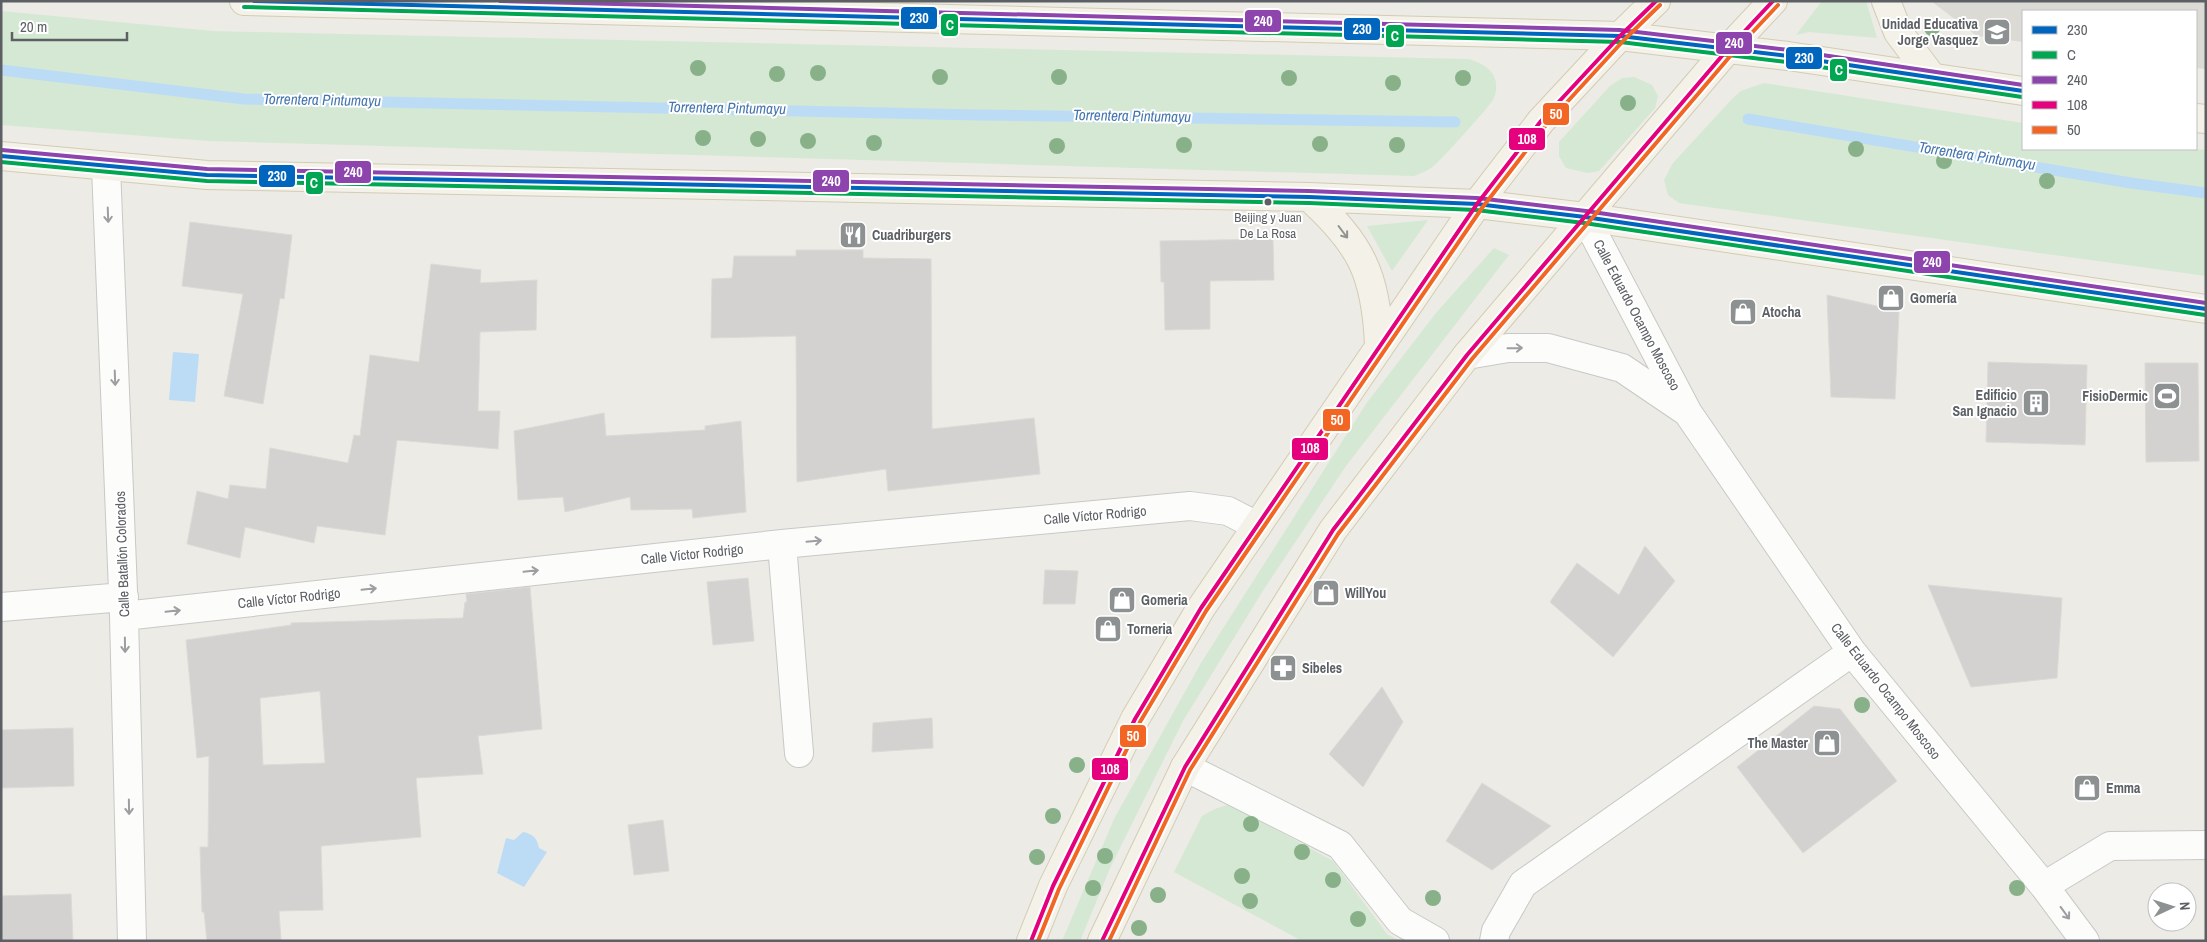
<svg xmlns="http://www.w3.org/2000/svg" width="2207" height="942" font-family="'Archivo Narrow',sans-serif">
	<style>
		.education { fill: #dcdad5 }
		.green { fill: #d5e8d3 }
		.water { fill: #bcdcf5 }
		.lines { fill: none; stroke-linecap: round; stroke-linejoin: round }
		.stream { stroke: #bcdcf5; stroke-width: 11 }
		.building { fill: #d3d2d0; stroke: #dcdad6; fill-rule: evenodd }
		.minor-casing { stroke: #c8c8c7; stroke-width: 30 }
		.major-casing { stroke: #d3ccb5; stroke-width: 30 }
		.minor { stroke: #fcfcfb; stroke-width: 28 }
		.major { stroke: #f3f1e8; stroke-width: 28 }
		.bus-1-casing { stroke: #fff; stroke-width: 8 }
		.bus-2-casing { stroke: #fff; stroke-width: 8 }
		.bus-3-casing { stroke: #fff; stroke-width: 8 }
		.bus-4-casing { stroke: #fff; stroke-width: 8 }
		.bus-5-casing { stroke: #fff; stroke-width: 8 }
		.bus-1 { stroke: #0065bd; stroke-width: 4 }
		.bus-2 { stroke: #00a651; stroke-width: 4 }
		.bus-3 { stroke: #8e44ad; stroke-width: 4 }
		.bus-4 { stroke: #e5007d; stroke-width: 4 }
		.bus-5 { stroke: #f26522; stroke-width: 4 }
		.tree { fill: #88b189 }
		.oneway { stroke: #9c9ea0 }
		.oneway2 { stroke: #919392 }
		.bus-dot { fill: #5c6064; stroke: #fff; stroke-width: 2 }
		.labels { text-anchor: middle; stroke-width: 4; stroke-linejoin: round; paint-order: stroke }
		.bus-label { font-size: 13px; fill: #5c6064; stroke: #fff }
		.poi-label { font-size: 14px; font-weight: bold; fill: #5c6064; stroke: #fff; text-anchor: start }
		.street-label { font-size: 14px; fill: #5c6064; stroke: #fff }
		.water-label { font-size: 15px; font-style: italic; fill: #4475ae; stroke: #fff }
		.line-badge { stroke: #fff; stroke-width: 2 }
		.badge-label { font-size: 14px; text-anchor: middle; font-weight: bold; fill: #fff }
	</style>
	<rect width="100%" height="100%" fill="#ecebe6"/>
	<path class="education" d="M1931 1H2206V69L2196 68V11H2023V42L1977 36Z"/>
	<path class="green" d="M1822 1H1866L1877 38 1809 32 1796 35Z
		M1 11 213 31 1468 59C1487 64 1502 75 1494 98 1493 103 1441 160 1435 165 1429 170 1422 173 1414 176L209 141 1 125Z
		M1634 77 1652 85 1658 96 1655 108 1599 171 1587 173 1566 168 1559 156V142L1610 86 1622 78Z
		M1764 83 2023 123V149H2194L2206 150V276L1679 203 1668 195 1664 180 1673 163 1732 99 1741 91Z
		M1428 220 1392 271 1367 226Z
		M1494 248 1509 255 1346 466 1264 589 1183 721 1111 866 1080 941H1062L1114 819 1201 663 1366 404 1436 313Z
		M1230 804 1333 861 1387 934 1399 941H1302L1174 872 1202 816 1215 809Z"/>
	<path class="water" d="M173 352 199 354 195 402 169 400Z
		M523 832C533 834 537 838 539 848L547 852 524 887 497 873 506 838 514 840Z"/>
	<g class="lines">
		<path class="stream" d="M1 70 244 99 976 115 1455 122
			M1748 119 2131 183 2206 193"/>
	</g>
	<path class="building" d="M190 222 292 235 284 299 280 298 263 404 224 396 243 294 182 286Z
		M1273 239 1274 280 1210 281V329L1165 330 1164 282H1161L1160 241Z
		M796 250H863V258L931 259 932 429 1034 418 1040 474 888 491 886 469 797 482 796 336 711 338 712 279 732 278 734 256H796Z
		M431 264 481 270 480 283 537 280 536 330 480 332 478 411H500L498 449 397 440 385 535 317 526 314 543 245 527 240 558 187 544 197 491 228 499 230 485 266 489 270 448 348 463 354 435 360 436 370 355 419 362Z
		M1827 295 1899 311 1895 399 1831 397Z
		M1988 362 2087 365 2085 445 1986 442Z
		M2145 363H2198L2199 461 2146 462Z
		M604 413 606 436 705 430V426L741 421 746 512 693 518 692 509 631 510 630 497 565 512 563 497 518 500 514 431Z
		M1645 546 1675 581 1613 657 1550 602 1577 563 1619 595Z
		M1045 570 1078 571 1075 604H1043Z
		M748 578 754 641 713 645 707 582Z
		M1928 585 2062 598 2057 678 1971 687Z
		M530 587 542 729 478 736 483 774 416 778 421 837 321 846 323 910 279 911 281 941H207L204 912H202L200 847H208L209 756 197 758 186 640 291 625V623L463 618 465 602H467L466 594ZM320 691 325 763 263 765 260 698Z
		M1382 687 1403 722 1363 787 1329 754Z
		M1814 706 1840 709 1897 781 1803 853 1737 767Z
		M932 718 933 748 872 752 873 723Z
		M73 728 74 786 1 788V730Z
		M1482 783 1551 826 1492 870 1446 841Z
		M663 820 669 871 634 875 628 825Z
		M71 894 73 941H1V896Z"/>
	<g class="lines">
		<g class="minor-casing">
			<path id="minor" d="M106 167 124 616 132 941
				M1585 217 1688 413 1852 652 2044 886 2085 941
				M1467 355 1508 348H1548L1622 368 1687 412
				M782 544 799 753
				M1 607 124 597
				M124 616 782 544 1190 506 1228 511 1257 526
				M1185 767 1340 845 1400 921 1435 941
				M2044 886 2110 846 2206 845
				M1494 941 1496 931 1523 884 1852 652"/>
		</g>
		<g class="major-casing">
			<path id="major" d="M244 1 1620 36 1788 56 2023 91
				M1886 1 1898 32 1931 76
				M2196 118 2206 119
				M1 156 207 175 1309 197 1477 204 1585 217 2206 309
				M1309 197C1361 244 1376 274 1379 345
				M1031 941 1053 886 1135 719 1201 608 1477 204 1541 121 1620 36 1656 1
				M1102 941 1185 767 1333 530 1467 355 1727 50 1773 1"/>
		</g>
		<use href="#minor" class="minor"/>
		<use href="#major" class="major"/>
		<g class="bus-1-casing">
			<path id="bus-1" d="M254 1 1620 36 1788 56 2023 91
				M1 156 207 175 1309 197 1477 204 1585 217 2206 309"/>
		</g>
		<g class="bus-2-casing">
			<path id="bus-2" d="M244 7 1620 42 1787 62 2022 97
				M1 162 207 181 1309 203 1476 210 1584 223 2205 315"/>
		</g>
		<g class="bus-3-casing">
			<path id="bus-3" d="M500 1 1620 30 1789 50 2023 85
				M2 150 207 169 1309 191 1477 198 1586 211 2206 303"/>
		</g>
		<g class="bus-4-casing">
			<path id="bus-4" d="M1031 941 1053 886 1135 719 1201 608 1477 204 1541 121 1620 36 1656 1
				M1102 941 1185 767 1333 530 1467 355 1727 50 1773 1"/>
		</g>
		<g class="bus-5-casing">
			<path id="bus-5" d="M1038 941 1059 889 1140 722 1206 611 1482 208 1546 125 1624 40 1660 5
				M1109 941 1190 770 1338 534 1472 359 1732 54 1778 5"/>
		</g>
		<use href="#bus-1" class="bus-1"/>
		<use href="#bus-2" class="bus-2"/>
		<use href="#bus-3" class="bus-3"/>
		<use href="#bus-4" class="bus-4"/>
		<use href="#bus-5" class="bus-5"/>
	</g>
	<g class="tree">
		<circle cx="1932" cy="28" r="8"/>
		<circle cx="698" cy="68" r="8"/>
		<circle cx="818" cy="73" r="8"/>
		<circle cx="777" cy="74" r="8"/>
		<circle cx="940" cy="77" r="8"/>
		<circle cx="1059" cy="77" r="8"/>
		<circle cx="1289" cy="78" r="8"/>
		<circle cx="1463" cy="78" r="8"/>
		<circle cx="1393" cy="83" r="8"/>
		<circle cx="1628" cy="103" r="8"/>
		<circle cx="703" cy="138" r="8"/>
		<circle cx="758" cy="139" r="8"/>
		<circle cx="808" cy="141" r="8"/>
		<circle cx="874" cy="143" r="8"/>
		<circle cx="1320" cy="144" r="8"/>
		<circle cx="1184" cy="145" r="8"/>
		<circle cx="1397" cy="145" r="8"/>
		<circle cx="1057" cy="146" r="8"/>
		<circle cx="1856" cy="149" r="8"/>
		<circle cx="1944" cy="161" r="8"/>
		<circle cx="2047" cy="181" r="8"/>
		<circle cx="1862" cy="705" r="8"/>
		<circle cx="1077" cy="765" r="8"/>
		<circle cx="1053" cy="816" r="8"/>
		<circle cx="1251" cy="824" r="8"/>
		<circle cx="1302" cy="852" r="8"/>
		<circle cx="1105" cy="856" r="8"/>
		<circle cx="1037" cy="857" r="8"/>
		<circle cx="1242" cy="876" r="8"/>
		<circle cx="1333" cy="880" r="8"/>
		<circle cx="1093" cy="888" r="8"/>
		<circle cx="2017" cy="888" r="8"/>
		<circle cx="1158" cy="895" r="8"/>
		<circle cx="1433" cy="898" r="8"/>
		<circle cx="1250" cy="901" r="8"/>
		<circle cx="1358" cy="919" r="8"/>
		<circle cx="1139" cy="928" r="8"/>
	</g>
	<defs><path id="oneway-shaft" d="M-6 0H5M1.5-3L5.5 0L1.5 3" fill="none" stroke-width="1.6" stroke-linecap="round" stroke-linejoin="round" transform="scale(1.25)"/></defs>
	<g class="oneway">
		<use href="#oneway-shaft" transform="translate(108 215) rotate(88)"/>
		<use href="#oneway-shaft" transform="translate(1515 348) rotate(-1)"/>
		<use href="#oneway-shaft" transform="translate(115 378) rotate(88)"/>
		<use href="#oneway-shaft" transform="translate(814 541) rotate(-5)"/>
		<use href="#oneway-shaft" transform="translate(531 571) rotate(-6)"/>
		<use href="#oneway-shaft" transform="translate(369 589) rotate(-6)"/>
		<use href="#oneway-shaft" transform="translate(173 611) rotate(-6)"/>
		<use href="#oneway-shaft" transform="translate(125 645) rotate(89)"/>
		<use href="#oneway-shaft" transform="translate(129 807) rotate(89)"/>
		<use href="#oneway-shaft" transform="translate(2065 913) rotate(54)"/>
	</g>
	<use class="oneway2" href="#oneway-shaft" transform="translate(1343 232) rotate(53)"/>
	<defs>
		<g id="school-square" transform="scale(1.4375)"><rect x="-9" y="-9" width="18" height="18" rx="4" fill="#8e9192" stroke="#fff"/><path d="M0-5L7-2L0 1L-7-2ZM-4 1L0 2.5L4 1V4Q0 6-4 4Z" fill="#fff"/></g>
		<g id="restaurant-square" transform="scale(1.4375)"><rect x="-9" y="-9" width="18" height="18" rx="4" fill="#8e9192" stroke="#fff"/><path d="M-5-6h1v4h1v-4h1v4h1v-4h1v5L-1.5 .5V6h-2V.5L-5-1ZM5-6V6H3V1.5H1.5Q1.5-4 5-6Z" fill="#fff"/></g>
		<g id="shop-square" transform="scale(1.4375)"><rect x="-9" y="-9" width="18" height="18" rx="4" fill="#8e9192" stroke="#fff"/><path d="M-5-2.5h2.3a2.7 3.5 0 0 1 5.4 0H5L5.5 6h-11ZM-1.5-2.5h3a1.5 2.3 0 0 0-3 0Z" fill="#fff"/></g>
		<g id="stadium-square" transform="scale(1.4375)"><rect x="-9" y="-9" width="18" height="18" rx="4" fill="#8e9192" stroke="#fff"/><path d="M0-5a6.5 5 0 1 0 0 10a6.5 5 0 1 0 0-10ZM-3.5-1.8h7v3.6h-7Z" fill="#fff"/></g>
		<g id="building-square" transform="scale(1.4375)"><rect x="-9" y="-9" width="18" height="18" rx="4" fill="#8e9192" stroke="#fff"/><path d="M-4-6H4V6H1V3H-1V6H-4ZM-2.5-4.3h1.7v1.8h-1.7ZM.8-4.3h1.7v1.8H.8ZM-2.5-1h1.7V.8h-1.7ZM.8-1h1.7V.8H.8Z" fill="#fff"/></g>
		<g id="pharmacy-square" transform="scale(1.4375)"><rect x="-9" y="-9" width="18" height="18" rx="4" fill="#8e9192" stroke="#fff"/><path d="M-2-6h4v4h4v4h-4v4h-4v-4h-4v-4h4Z" fill="#fff"/></g>
	</defs>
	<g fill-rule="evenodd">
		<use href="#school-square" x="1997" y="32"/>
		<use href="#restaurant-square" x="853" y="235"/>
		<use href="#shop-square" x="1891" y="298"/>
		<use href="#shop-square" x="1743" y="312"/>
		<use href="#stadium-square" x="2167" y="396"/>
		<use href="#building-square" x="2036" y="403"/>
		<use href="#shop-square" x="1326" y="593"/>
		<use href="#shop-square" x="1122" y="600"/>
		<use href="#shop-square" x="1108" y="629"/>
		<use href="#pharmacy-square" x="1283" y="668"/>
		<use href="#shop-square" x="1827" y="743"/>
		<use href="#shop-square" x="2087" y="788"/>
	</g>
	<circle class="bus-dot" cx="1268" cy="202" r="4.5"/>
	<g class="labels">
		<g class="bus-label">
			<text x="1268" y="222">Beijing y Juan<tspan x="1268" dy="16">De La Rosa</tspan></text>
		</g>
		<g class="poi-label">
			<text x="1978" y="29" text-anchor="end">Unidad Educativa<tspan x="1978" dy="16">Jorge Vasquez</tspan></text>
			<text x="872" y="240">Cuadriburgers</text>
			<text x="1910" y="303">Gomería</text>
			<text x="1762" y="317">Atocha</text>
			<text x="2017" y="400" text-anchor="end">Edificio<tspan x="2017" dy="16">San Ignacio</tspan></text>
			<text x="2148" y="401" text-anchor="end">FisioDermic</text>
			<text x="1345" y="598">WillYou</text>
			<text x="1141" y="605">Gomeria</text>
			<text x="1127" y="634">Torneria</text>
			<text x="1302" y="673">Sibeles</text>
			<text x="1808" y="748" text-anchor="end">The Master</text>
			<text x="2106" y="793">Emma</text>
		</g>
		<g class="street-label">
			<text transform="translate(1637 315) rotate(62)" y="5">Calle Eduardo Ocampo Moscoso</text>
			<text transform="translate(1095 515) rotate(-5)" y="5">Calle Víctor Rodrigo</text>
			<text transform="translate(122 554) rotate(-92)" y="5">Calle Batallón Colorados</text>
			<text transform="translate(692 554) rotate(-6)" y="5">Calle Víctor Rodrigo</text>
			<text transform="translate(289 598) rotate(-6)" y="5">Calle Víctor Rodrigo</text>
			<text transform="translate(1886 691) rotate(52)" y="5">Calle Eduardo Ocampo Moscoso</text>
		</g>
		<g class="water-label">
			<text transform="translate(322 100) rotate(1)" y="5">Torrentera Pintumayu</text>
			<text transform="translate(727 108) rotate(1)" y="5">Torrentera Pintumayu</text>
			<text transform="translate(1132 116) rotate(1)" y="5">Torrentera Pintumayu</text>
			<text transform="translate(1977 156) rotate(9)" y="5">Torrentera Pintumayu</text>
		</g>
	</g>
	<g class="line-badge">
		<rect x="900" y="6" width="38" height="24" rx="5" fill="#0065bd"/>
		<rect x="1244" y="9" width="38" height="24" rx="5" fill="#8e44ad"/>
		<rect x="940" y="13" width="19" height="24" rx="5" fill="#00a651"/>
		<rect x="1343" y="17" width="38" height="24" rx="5" fill="#0065bd"/>
		<rect x="1385" y="24" width="20" height="24" rx="5" fill="#00a651"/>
		<rect x="1715" y="31" width="38" height="24" rx="5" fill="#8e44ad"/>
		<rect x="1785" y="46" width="38" height="24" rx="5" fill="#0065bd"/>
		<rect x="1829" y="58" width="19" height="24" rx="5" fill="#00a651"/>
		<rect x="1542" y="102" width="28" height="24" rx="5" fill="#f26522"/>
		<rect x="1508" y="127" width="38" height="24" rx="5" fill="#e5007d"/>
		<rect x="334" y="160" width="38" height="24" rx="5" fill="#8e44ad"/>
		<rect x="258" y="164" width="38" height="24" rx="5" fill="#0065bd"/>
		<rect x="812" y="169" width="38" height="24" rx="5" fill="#8e44ad"/>
		<rect x="305" y="171" width="19" height="24" rx="5" fill="#00a651"/>
		<rect x="1913" y="250" width="38" height="24" rx="5" fill="#8e44ad"/>
		<rect x="1322" y="408" width="29" height="24" rx="5" fill="#f26522"/>
		<rect x="1291" y="437" width="38" height="24" rx="5" fill="#e5007d"/>
		<rect x="1119" y="724" width="28" height="24" rx="5" fill="#f26522"/>
		<rect x="1091" y="757" width="38" height="24" rx="5" fill="#e5007d"/>
	</g>
	<g class="badge-label">
		<text x="919" y="23">230</text>
		<text x="1263" y="26">240</text>
		<text x="950" y="30">C</text>
		<text x="1362" y="34">230</text>
		<text x="1395" y="41">C</text>
		<text x="1734" y="48">240</text>
		<text x="1804" y="63">230</text>
		<text x="1839" y="75">C</text>
		<text x="1556" y="119">50</text>
		<text x="1527" y="144">108</text>
		<text x="353" y="177">240</text>
		<text x="277" y="181">230</text>
		<text x="831" y="186">240</text>
		<text x="314" y="188">C</text>
		<text x="1932" y="267">240</text>
		<text x="1337" y="425">50</text>
		<text x="1310" y="453">108</text>
		<text x="1133" y="741">50</text>
		<text x="1110" y="774">108</text>
	</g>
	<rect width="2207" height="942" fill="none" stroke="#5c6064" stroke-width="5"/>
	<rect x="2022" y="10" width="175" height="140" fill="#ffffff" stroke="#bebfc1"/>
	<rect x="2032" y="26" width="25" height="8" fill="#0065bd" stroke="#bebfc1"/>
	<text x="2067" y="35" font-size="15" fill="#5c6064">230</text>
	<rect x="2032" y="51" width="25" height="8" fill="#00a651" stroke="#bebfc1"/>
	<text x="2067" y="60" font-size="15" fill="#5c6064">C</text>
	<rect x="2032" y="76" width="25" height="8" fill="#8e44ad" stroke="#bebfc1"/>
	<text x="2067" y="85" font-size="15" fill="#5c6064">240</text>
	<rect x="2032" y="101" width="25" height="8" fill="#e5007d" stroke="#bebfc1"/>
	<text x="2067" y="110" font-size="15" fill="#5c6064">108</text>
	<rect x="2032" y="126" width="25" height="8" fill="#f26522" stroke="#bebfc1"/>
	<text x="2067" y="135" font-size="15" fill="#5c6064">50</text>
	<g transform="translate(2172 907) rotate(86)"><circle r="24" fill="#ffffff" stroke="#bebfc1"/>
	<path d="M0-4L9 19L0 12L-9 19Z" fill="#8e9192"/>
	<text y="-8" font-size="14" font-weight="bold" text-anchor="middle" fill="#5c6064">N</text>
	</g>
	<path d="M12 32v8h115v-8" fill="none" stroke="#5c6064" stroke-width="2.5"/>
	<text x="20" y="32" font-size="15" fill="#5c6064" stroke="#ffffff" stroke-width="4" paint-order="stroke">20 m</text>
</svg>
